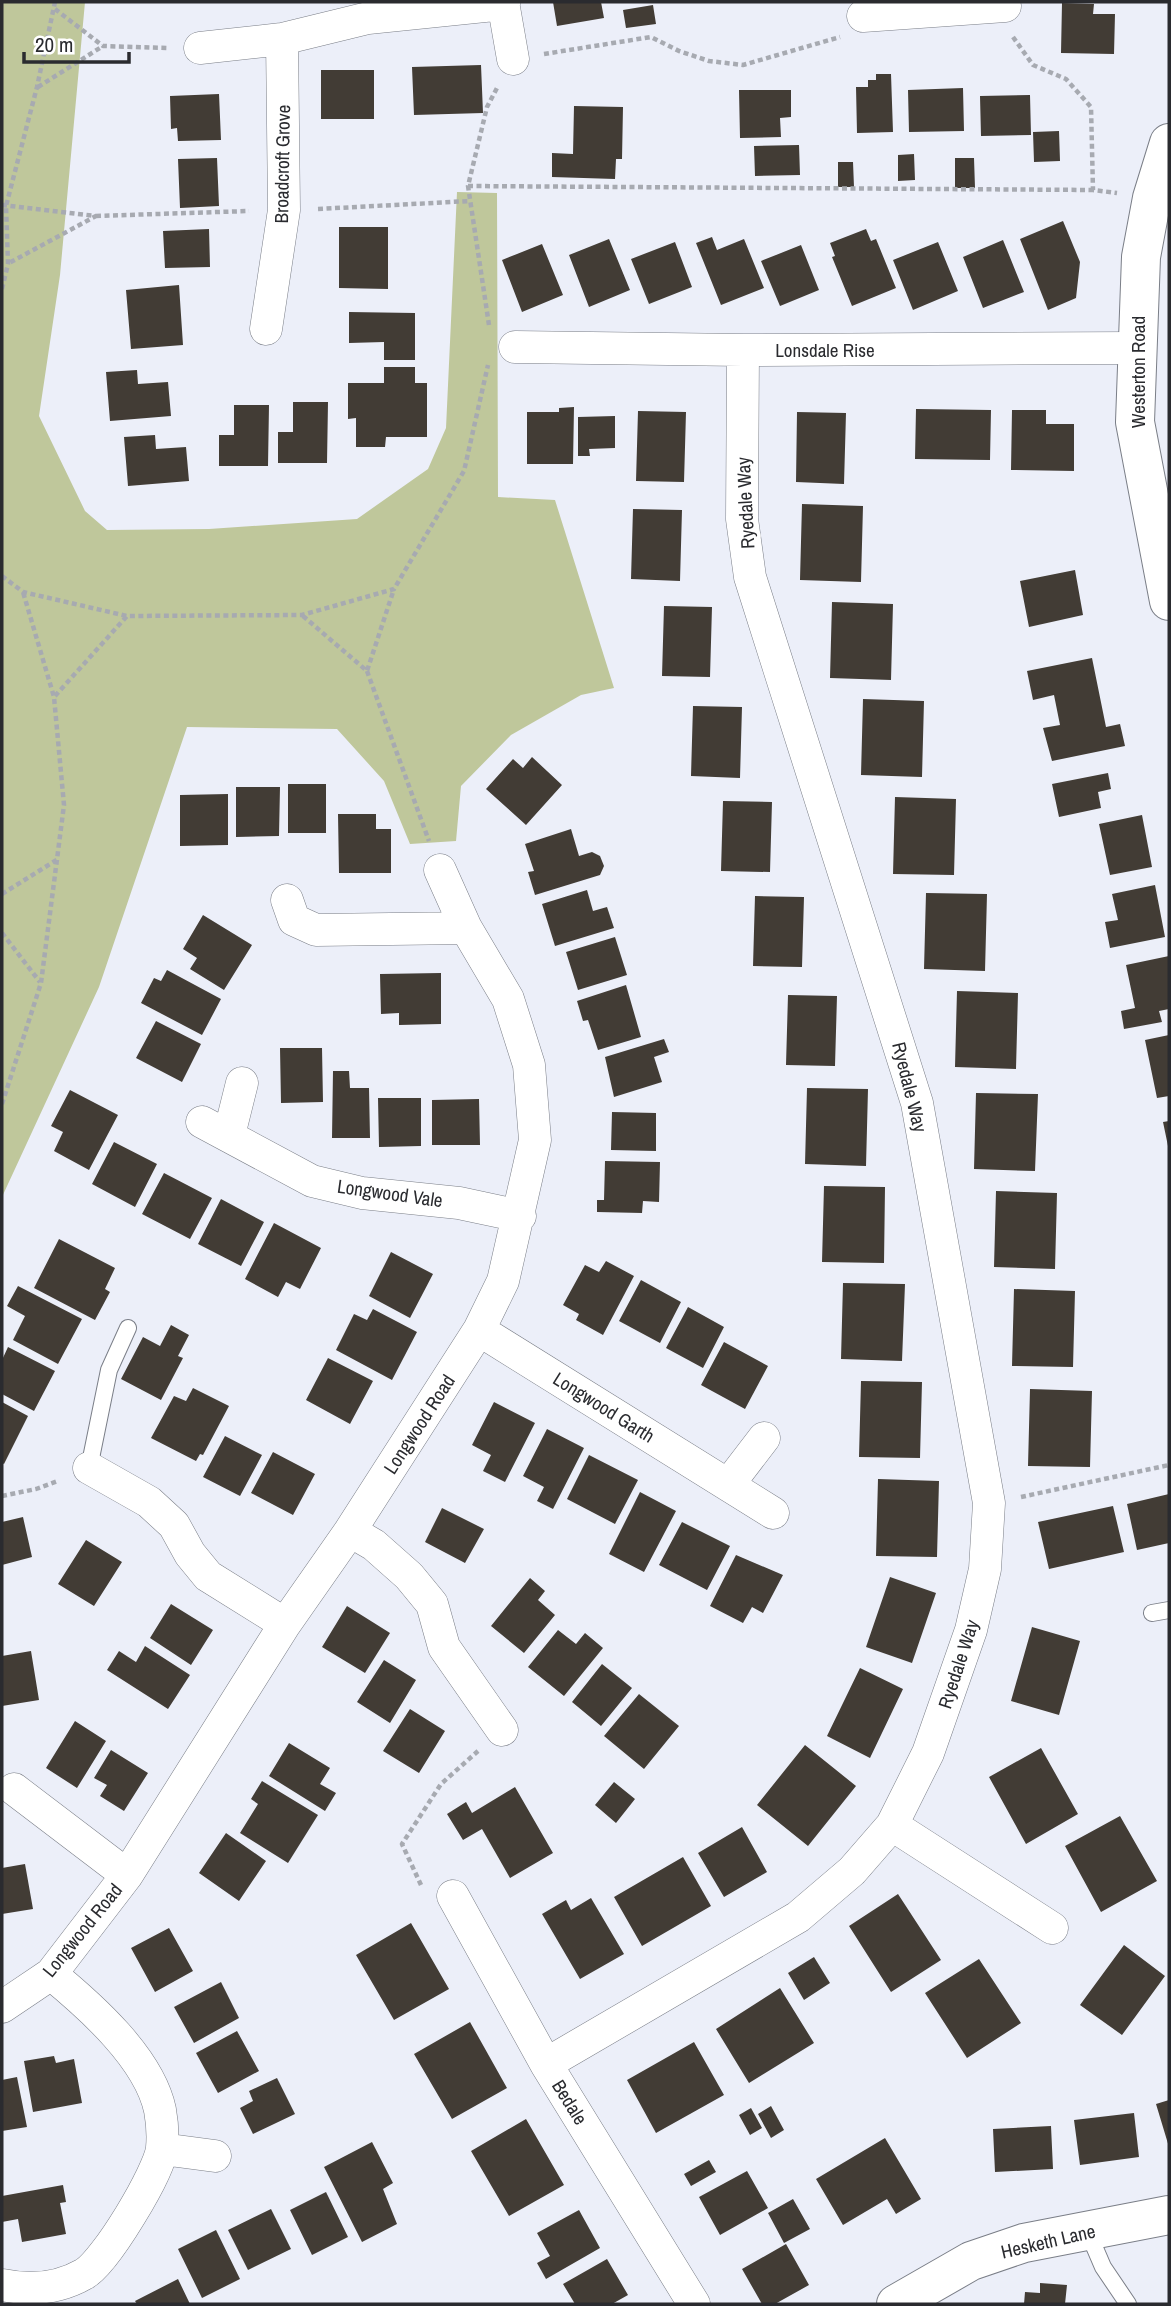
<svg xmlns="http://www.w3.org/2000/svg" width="1171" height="2306" font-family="'Archivo Narrow',sans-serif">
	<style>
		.green { fill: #bfc79b }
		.building { fill: #423c35 }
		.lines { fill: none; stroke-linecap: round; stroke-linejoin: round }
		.lane-casing { stroke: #7a7e87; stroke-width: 18 }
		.street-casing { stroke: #7a7e87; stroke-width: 33 }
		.secondary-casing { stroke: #7a7e87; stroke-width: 40 }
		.path { stroke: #a7aab1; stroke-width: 4.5; stroke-dasharray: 5 3.5; stroke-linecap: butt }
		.lane { stroke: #fff; stroke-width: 16 }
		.street { stroke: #fff; stroke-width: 32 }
		.secondary { stroke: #fff; stroke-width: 38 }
		.labels { text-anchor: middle; stroke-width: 7; stroke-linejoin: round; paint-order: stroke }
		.street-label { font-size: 19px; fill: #2a2b2f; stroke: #fff }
	</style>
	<rect width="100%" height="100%" fill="#eceff9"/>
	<path class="green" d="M2 2H85L60 275 39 416 85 511 107 530 209 529 357 519 428 469 446 428 457 192 497 193 498 497 555 500 614 688 581 695 511 735 461 786 456 841 410 844 384 781 337 729 187 727 99 987 2 1197Z"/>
	<path class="building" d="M553 2H601L604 18 557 26Z
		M1062 3 1094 4 1093 14H1115L1114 54 1061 53Z
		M653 5 656 24 626 28 623 10Z
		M481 65 483 113 414 115 412 67Z
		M321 70H374V119H321Z
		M876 74H891L893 132 857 133 856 87H868V80H876Z
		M963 88 964 131 909 132 908 90Z
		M739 90H791V117L780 118 781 137 740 138Z
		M219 94 221 140 178 141 177 128 171 129 170 96Z
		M1030 95 1031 135 981 136 980 96Z
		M574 106 623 107 622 159H616L615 179 552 177V153L573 154Z
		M1059 131 1060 161 1034 162 1033 132Z
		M799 145 800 175 755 176 754 146Z
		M914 154 915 180 898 181V155Z
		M217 158 219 206 180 208 178 159Z
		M955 158H974L975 188H955Z
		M838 162H853L854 187H838Z
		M1063 221 1080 262 1076 298 1048 310 1020 239Z
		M339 227H388V289L339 288Z
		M209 229 210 267 165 268 163 231Z
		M866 229 871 241 876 239 896 288 852 306 832 257 835 256 830 243Z
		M712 237 717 250 744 239 764 288 721 305 696 243Z
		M609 239 630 290 589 307 569 255Z
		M1003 240 1024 292 983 308 963 257Z
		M675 242 692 287 649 304 631 259Z
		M938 242 958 291 913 310 893 260Z
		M542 244 563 295 522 312 502 260Z
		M801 245 819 290 780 306 761 261Z
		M179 285 183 345 131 349 126 290Z
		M349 312 415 313V360H384V342L349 343Z
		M384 367H415V383H427V437H386L385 447H356V418L348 419V383H384Z
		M137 370 138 384 168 382 171 416 110 421 106 372Z
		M293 402H328L327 463H278V432H293Z
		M234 405H269L268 466H219V435H234Z
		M574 407 573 464H527V412H559V408Z
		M916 409 991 410 990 460 915 459Z
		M1012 410H1046V424H1074V471L1011 470Z
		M638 411 686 412 684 482 636 481Z
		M797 412 846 413 844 484 796 482Z
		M615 416V448L589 449 590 456H578V417Z
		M155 435 156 449 186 447 189 481 128 486 124 437Z
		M802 504 863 506 861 582 800 580Z
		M633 509 682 510 680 581 631 579Z
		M1075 570 1083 615 1029 627 1020 581Z
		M832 602 893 604 891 680 830 678Z
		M664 606 712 607 710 677 662 676Z
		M1092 658 1106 727 1120 724 1125 746 1052 761 1043 728 1060 725 1054 695 1033 700 1027 671Z
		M863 699 924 701 922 777 861 775Z
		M693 706 742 707 740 778 691 776Z
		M532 757 562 785 526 825 486 789 513 759 523 768Z
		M1108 773 1111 789 1098 792 1101 808 1059 817 1052 784Z
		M288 784H326V833H288Z
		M236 787H280L279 836 236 837Z
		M228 794V845L180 846V795Z
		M895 797 956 799 954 875 893 874Z
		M723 801 772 802 770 872 721 871Z
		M338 814H376V829H391V873H339Z
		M1142 815 1152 867 1110 875 1099 824Z
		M571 829 579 856 592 852 600 856 604 866 600 875 535 895 528 872 534 871 525 844Z
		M1155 885 1165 937 1110 948 1105 922 1118 920 1112 894Z
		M587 890 593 911 607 907 614 928 555 946 542 904Z
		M926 893 987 894 985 971 924 969Z
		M755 896 804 897 802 967 753 966Z
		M203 915 252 945 224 990 190 969 197 958 183 949Z
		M615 937 627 975 578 990 566 952Z
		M1169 956V1009L1159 1011 1162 1022 1124 1029 1121 1011 1135 1008 1126 965Z
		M167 970 221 999 202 1035 141 1003 154 978 161 981Z
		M441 973V1024L399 1025V1013L381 1014 380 974Z
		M626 985 641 1037 598 1050 588 1020 583 1021 577 1001Z
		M957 991 1018 993 1016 1069 955 1067Z
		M788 995 837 996 835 1066 786 1065Z
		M156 1021 201 1044 182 1082 136 1058Z
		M1169 1035V1096L1157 1098 1145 1040Z
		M664 1039 669 1052 654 1057 662 1082 614 1097 605 1057Z
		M280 1048H322L323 1102 281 1103Z
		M333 1071H349L350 1088H369L370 1138H332Z
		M807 1088 868 1089 866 1166 805 1164Z
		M70 1090 118 1115 89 1170 54 1151 63 1132 51 1126Z
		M976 1093 1038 1094 1035 1171 974 1169Z
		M378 1098H421V1146L379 1147Z
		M479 1099 480 1145H432V1100Z
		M612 1112 656 1113V1151L611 1150Z
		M1169 1121V1146H1168L1163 1122Z
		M114 1142 157 1164 135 1207 92 1184Z
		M605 1161 660 1162 659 1202 643 1201 642 1213 597 1212V1200H604Z
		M164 1173 212 1198 190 1239 142 1214Z
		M824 1186 885 1187 884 1263 822 1262Z
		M996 1191 1057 1193 1055 1269 994 1267Z
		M221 1199 264 1222 241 1266 198 1244Z
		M274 1223 321 1248 300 1289 286 1282 278 1297 245 1279Z
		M59 1239 115 1268 105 1289 110 1292 95 1320 34 1288Z
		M391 1252 433 1274 410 1318 369 1296Z
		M606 1261 634 1276 603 1335 576 1320 579 1314 563 1305 585 1265 599 1272Z
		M641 1280 681 1302 660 1343 619 1321Z
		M843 1283 905 1284 902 1361 841 1359Z
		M18 1286 82 1319 58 1364 13 1340 25 1316 7 1306Z
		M1014 1289 1075 1291 1073 1367 1012 1366Z
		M688 1307 724 1327 703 1368 666 1348Z
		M373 1309 417 1332 392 1380 336 1350 354 1314 367 1320Z
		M171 1325 189 1335 178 1356 183 1358 161 1400 121 1379 143 1337 160 1346Z
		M724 1342 768 1366 745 1409 701 1385Z
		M8 1347 55 1371 34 1411 2 1394V1360Z
		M328 1358 373 1381 350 1424 306 1400Z
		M861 1381 922 1382 920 1458 859 1457Z
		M193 1388 229 1406 203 1455 200 1454 196 1461 151 1438 174 1396 186 1401Z
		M1030 1389 1092 1391 1090 1467 1028 1466Z
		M2 1402 28 1416 4 1464 2 1463Z
		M494 1402 535 1423 505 1482 483 1471 491 1455 472 1445Z
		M547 1429 584 1448 553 1509 537 1501 544 1487 523 1476Z
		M225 1436 262 1455 240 1496 203 1477Z
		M273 1452 315 1474 293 1515 251 1493Z
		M589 1455 638 1480 615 1524 567 1499Z
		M878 1479 939 1481 937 1557 876 1556Z
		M640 1492 676 1511 644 1572 609 1554Z
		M1169 1494V1543L1137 1550 1127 1504Z
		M1113 1506 1124 1552 1049 1569 1038 1522Z
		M442 1508 484 1529 465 1563 425 1542Z
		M23 1517 32 1557 2 1565V1522Z
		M682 1522 730 1546 707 1590 659 1565Z
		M86 1540 122 1562 94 1606 58 1584Z
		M736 1555 783 1575 763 1613 752 1607 743 1623 710 1606Z
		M890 1577 936 1593 912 1663 866 1647Z
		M530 1578 545 1591 538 1600 555 1615 524 1653 491 1626Z
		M171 1604 213 1630 191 1665 150 1638Z
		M347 1606 390 1633 365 1673 322 1647Z
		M1032 1627 1080 1641 1059 1715 1011 1701Z
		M558 1630 576 1644 585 1633 603 1648 564 1696 528 1667Z
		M145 1646 190 1675 168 1709 107 1670 119 1651 136 1662Z
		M31 1651 39 1700 2 1706V1656Z
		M384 1660 416 1680 390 1723 357 1702Z
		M602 1664 632 1688 601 1726 572 1702Z
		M860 1668 903 1689 870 1758 827 1736Z
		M639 1694 679 1726 644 1769 604 1736Z
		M410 1709 445 1731 419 1773 383 1751Z
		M75 1721 106 1741 77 1788 46 1768Z
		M289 1743 330 1768 320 1784 336 1793 325 1811 269 1776Z
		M805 1745 856 1786 808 1846 757 1805Z
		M1041 1748 1078 1814 1026 1844 989 1777Z
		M111 1750 148 1773 124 1811 100 1796 107 1785 94 1778Z
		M262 1781 318 1815 288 1863 240 1833 258 1804 251 1799Z
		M614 1782 635 1799 616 1823 595 1805Z
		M515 1787 553 1853 510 1878 482 1829 463 1840 447 1814 466 1802 472 1813Z
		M1120 1816 1157 1881 1101 1912 1065 1846Z
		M742 1827 767 1872 724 1897 698 1853Z
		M226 1833 266 1861 239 1901 199 1873Z
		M683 1857 711 1906 642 1946 614 1897Z
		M25 1864 33 1909 2 1914V1868Z
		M898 1894 941 1960 891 1992 849 1926Z
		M591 1898 624 1954 580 1979 542 1914 566 1900 571 1910Z
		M411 1923 449 1989 394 2020 356 1955Z
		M169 1928 193 1971 155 1992 131 1948Z
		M1124 1945 1165 1976 1122 2035 1080 2005Z
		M814 1957 830 1983 804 2000 788 1973Z
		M979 1959 1021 2023 967 2058 925 1993Z
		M221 1982 239 2018 194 2043 174 2007Z
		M780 1988 814 2043 749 2083 716 2029Z
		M470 2022 507 2088 452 2119 414 2054Z
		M237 2031 259 2071 218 2093 196 2053Z
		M694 2042 724 2095 656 2133 627 2080Z
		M54 2056 56 2063 74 2059 82 2103 33 2112 24 2061Z
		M17 2077 27 2127 2 2131V2080Z
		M277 2078 295 2114 253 2134 240 2108 253 2101 249 2091Z
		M1169 2100V2147L1156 2104Z
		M771 2106 784 2130 771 2138 758 2114Z
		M751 2108 762 2128 750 2135 739 2115Z
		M1134 2113 1139 2157 1080 2165 1074 2120Z
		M526 2119 564 2185 509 2216 471 2151Z
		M1051 2126 1053 2169 995 2172 993 2129Z
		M885 2138 921 2199 896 2214 887 2199 843 2225 816 2179Z
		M372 2142 393 2183 383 2189 397 2224 362 2242 324 2167Z
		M709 2160 716 2172 691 2186 684 2174Z
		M747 2171 768 2208 720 2235 699 2197Z
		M63 2185 66 2202 60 2203 66 2234 22 2242 18 2219 2 2222V2196Z
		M326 2192 348 2237 312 2255 290 2210Z
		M793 2199 810 2229 784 2243 768 2213Z
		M271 2209 291 2249 248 2270 228 2230Z
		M579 2210 600 2248 546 2279 537 2263 550 2256 537 2233Z
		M216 2230 240 2279 202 2298 178 2249Z
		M786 2244 809 2285 775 2304H762L742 2269Z
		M607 2259 628 2295 612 2304H575L563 2284Z
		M178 2279 190 2304H137L135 2301Z
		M1040 2283 1067 2285 1065 2304H1024L1025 2292 1040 2293Z"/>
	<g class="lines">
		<g class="lane-casing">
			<path id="lane" d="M89 1468 109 1370 128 1328
				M1152 1613 1169 1610
				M1088 2232 1103 2267 1128 2304"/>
		</g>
		<g class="street-casing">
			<path id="street" d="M503 2 513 59
				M863 16 1005 6
				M200 48 282 39 368 18 504 4
				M266 329 284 210 282 39
				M515 347 743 350 1136 348
				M287 900 294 920 316 930 466 928
				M202 1122 312 1181 362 1193 459 1203 520 1216
				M229 1135 242 1083
				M479 1330 773 1513
				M89 1468 149 1502 174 1525 190 1554 208 1576 285 1624
				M728 1485 764 1438
				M350 1531 374 1545 409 1576 432 1604 444 1647 502 1730
				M14 1789 127 1875
				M892 1825 1052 1928
				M453 1896 546 2064 694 2304
				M2 2007 51 1974 127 1875 285 1624 350 1531 479 1330 503 1281 535 1140 529 1065 508 999 466 928 440 870
				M546 2064 798 1917 852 1871 892 1825 928 1753 971 1630 985 1569 989 1503 917 1103 750 577 742 519 743 350
				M162 2149 215 2156
				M2 2285C31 2291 58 2289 84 2274 105 2263 160 2171 162 2148 163 2137 162 2121 160 2110 149 2058 90 2006 51 1974"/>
		</g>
		<g class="secondary-casing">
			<path id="secondary" d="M1169 143 1152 198 1141 257 1135 422 1169 601
				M896 2304 971 2261 1024 2243 1169 2215"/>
		</g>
		<path class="path" d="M55 9 103 46 168 48
			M1013 37 1033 65 1066 79 1091 107 1093 190 1117 193
			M544 54 651 37 679 51 709 61 743 65 840 37
			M38 87 103 46
			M468 186 1093 190
			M2 205 96 216 9 263
			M318 209 470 201
			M96 216 249 211
			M2 289 8 264 6 206 37 87 55 2
			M489 325 468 186 487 107 497 88
			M2 576 23 592 127 616 302 615 394 589 464 471 488 365
			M303 616 367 671 394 589
			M367 671 429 841
			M55 696 127 616
			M2 894 58 859
			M2 933 40 982
			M2 1104 41 983 64 805 54 697 23 592
			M2 1496 36 1489 58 1481
			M1021 1497 1169 1465
			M421 1885 402 1844 441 1784 478 1751"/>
		<use href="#lane" class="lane"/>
		<use href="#street" class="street"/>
		<use href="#secondary" class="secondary"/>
	</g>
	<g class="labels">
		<g class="street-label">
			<text transform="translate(282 164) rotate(-89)" y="7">Broadcroft Grove</text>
			<text x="825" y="357">Lonsdale Rise</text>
			<text transform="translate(1138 372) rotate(-90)" y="7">Westerton Road</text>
			<text transform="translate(745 503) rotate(-93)" y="7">Ryedale Way</text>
			<text transform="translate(910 1087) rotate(76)" y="7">Ryedale Way</text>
			<text transform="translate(390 1193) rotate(8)" y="7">Longwood Vale</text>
			<text transform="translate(604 1407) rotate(32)" y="7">Longwood Garth</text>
			<text transform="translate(419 1424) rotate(-57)" y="7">Longwood Road</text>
			<text transform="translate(958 1664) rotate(-72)" y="7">Ryedale Way</text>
			<text transform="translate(82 1930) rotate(-51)" y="7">Longwood Road</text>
			<text transform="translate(570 2102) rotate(58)" y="7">Bedale</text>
			<text transform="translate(1048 2241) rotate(-13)" y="7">Hesketh Lane</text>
		</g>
	</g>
	<rect width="1171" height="2306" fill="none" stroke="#2a2b2f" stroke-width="7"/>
	<path d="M24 52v10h105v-10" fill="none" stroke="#2a2b2f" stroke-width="3.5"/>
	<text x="35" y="52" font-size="21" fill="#2a2b2f" stroke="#ffffff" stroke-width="5" paint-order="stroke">20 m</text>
</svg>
